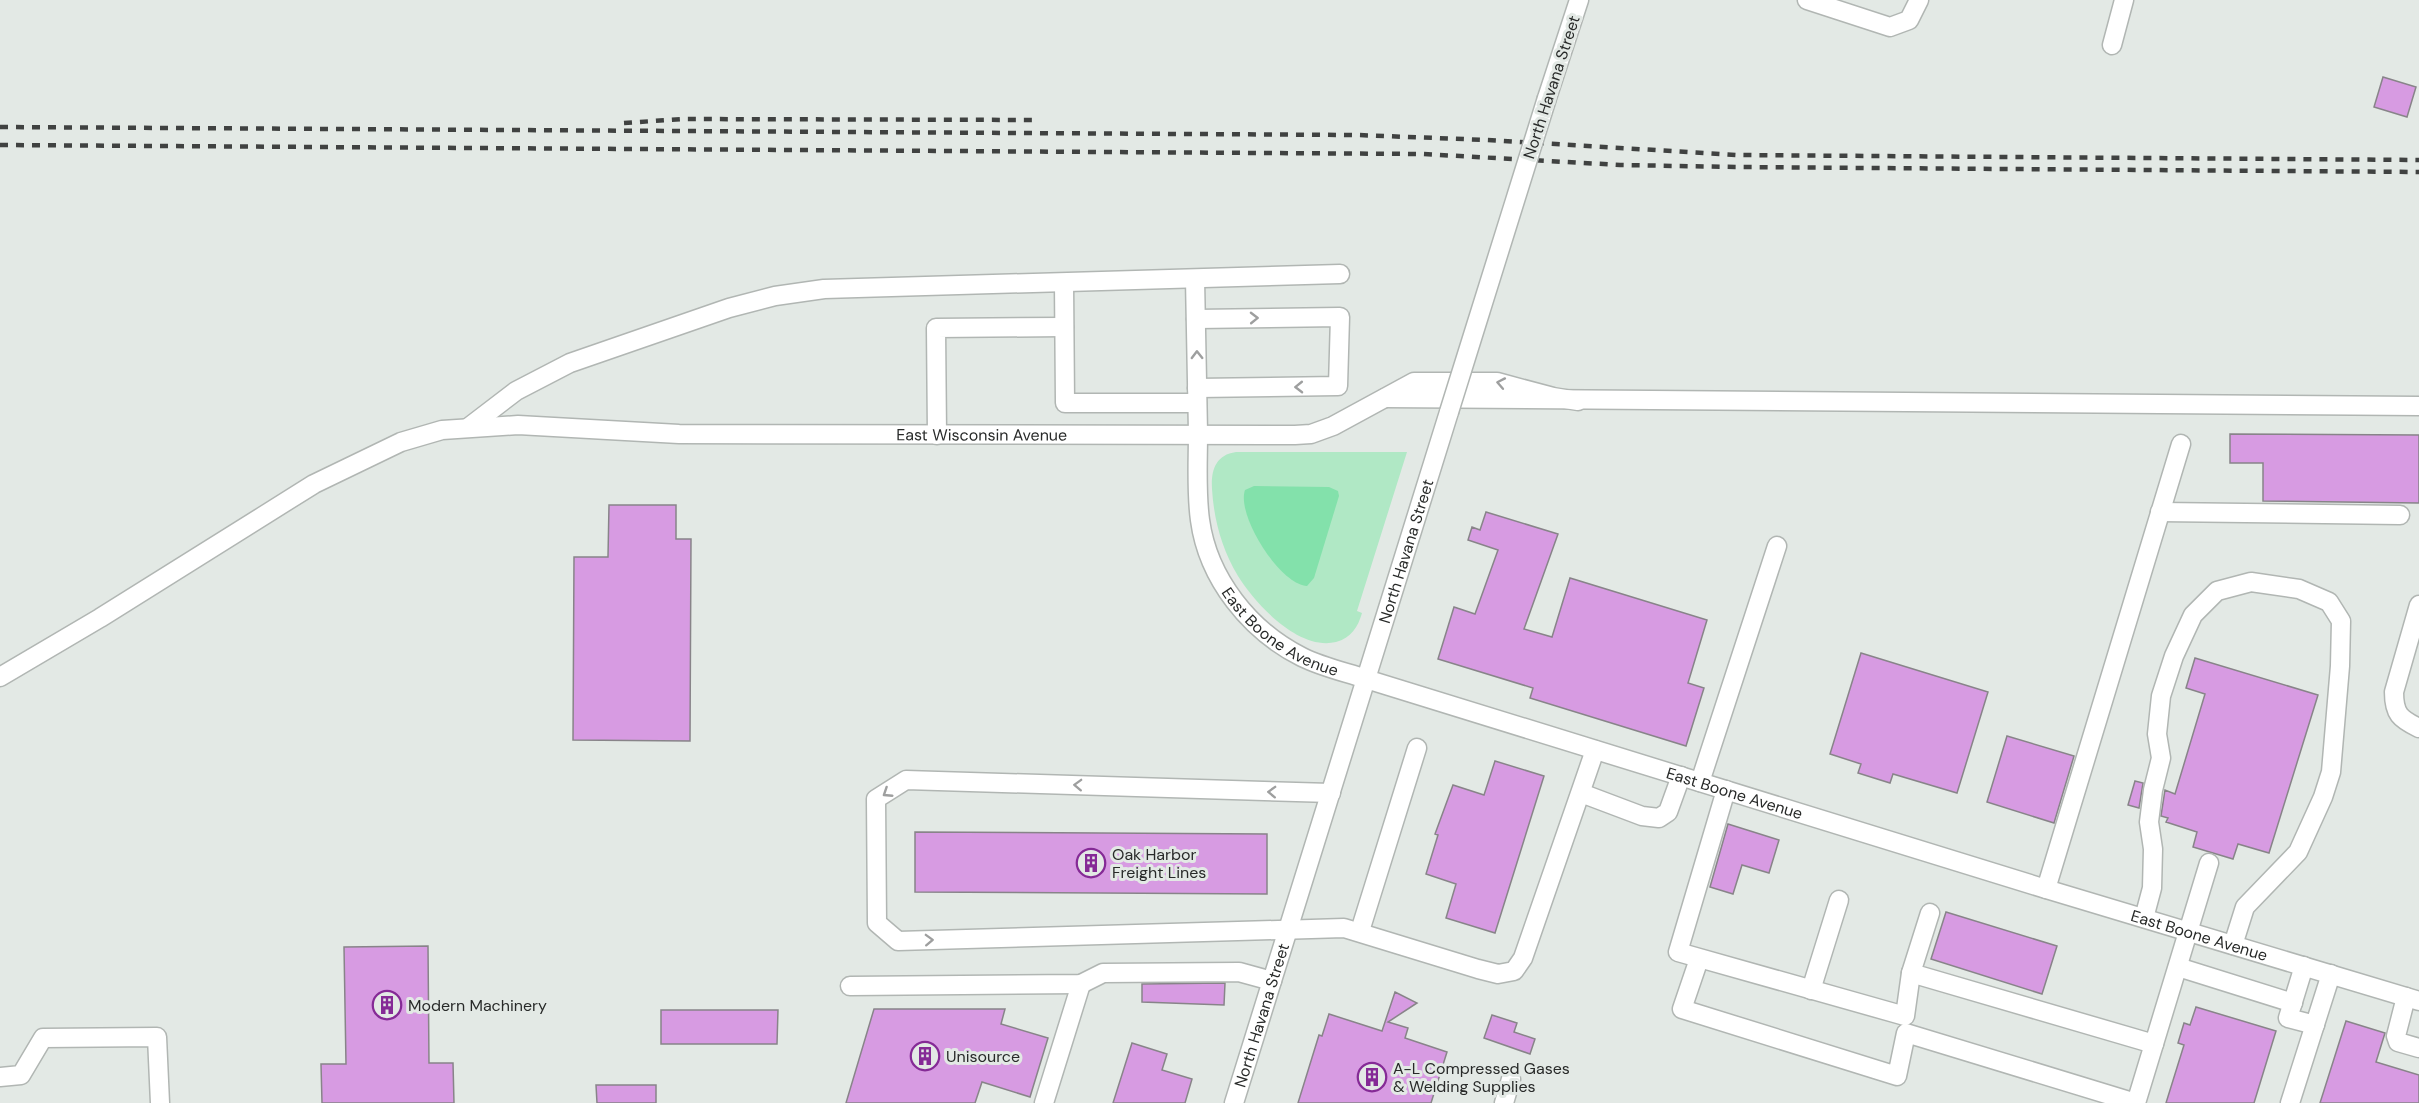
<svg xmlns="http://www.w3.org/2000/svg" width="2419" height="1103" font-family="'DM Sans',sans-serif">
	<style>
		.green { fill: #b0e8c5 }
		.water { fill: #83e1ab }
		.building { fill: #d79be2; stroke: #888489; stroke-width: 1.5 }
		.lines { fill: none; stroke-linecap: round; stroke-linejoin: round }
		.minor-casing { stroke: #b1b6b3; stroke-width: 21 }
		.minor { stroke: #fff; stroke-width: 18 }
		.rail { stroke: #404241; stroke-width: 4.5; stroke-dasharray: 8 8; stroke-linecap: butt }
		.minor-bridge-casing { stroke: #b1b6b3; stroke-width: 21; stroke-linecap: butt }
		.minor-bridge { stroke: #fff; stroke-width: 18 }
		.oneway { stroke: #9e9f9f }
		.labels { text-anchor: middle; stroke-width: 6; stroke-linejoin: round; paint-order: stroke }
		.street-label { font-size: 16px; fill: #282a29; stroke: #e3e9e5 }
		.poi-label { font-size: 16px; fill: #282a29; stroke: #e3e9e5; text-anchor: start }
	</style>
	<rect width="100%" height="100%" fill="#e3e9e5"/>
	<path class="green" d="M1236 452H1407L1357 611 1362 613C1358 627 1351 638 1336 642 1299 651 1256 605 1238 576 1222 549 1214 521 1212 489 1211 471 1215 455 1236 452Z"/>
	<path class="water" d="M1254 486 1329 487 1338 491 1339 496 1314 578 1307 586C1280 585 1236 515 1245 490Z"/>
	<path class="building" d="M2383 77 2416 87 2407 117 2374 107Z
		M2230 434 2419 435V503L2263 501V463H2230Z
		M609 505H676V539H691L690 741 573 740 574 557H608Z
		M1486 512 1558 534 1524 629 1552 637 1570 578 1707 620 1688 683 1704 688 1686 746 1530 698 1533 688 1438 659 1454 607 1475 614 1498 550 1468 540 1472 527 1480 530Z
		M1861 653 1988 692 1957 793 1893 774 1890 783 1858 773 1861 764 1830 754Z
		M2195 658 2318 695 2269 853 2238 844 2233 859 2193 847 2197 832 2166 822 2168 818 2161 816 2165 790 2175 794 2205 694 2186 688Z
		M2007 736 2074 756 2054 823 1987 802Z
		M1495 761 1544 776 1495 933 1446 918 1456 884 1426 874 1438 835 1435 834 1453 785 1484 795Z
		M2135 781 2143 783 2139 808 2128 805Z
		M1728 824 1779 840 1769 873 1742 865 1733 894 1710 887Z
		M915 832 1267 834V894L915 892Z
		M1946 912 2057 946 2042 994 1931 959Z
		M428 946 429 1063H453L454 1103H322L321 1064H346L344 947Z
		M1225 983 1224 1005 1142 1002V984Z
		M1395 992 1417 1003 1388 1022 1408 1028 1405 1038 1447 1052 1431 1103H1298L1319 1035 1322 1036 1329 1014 1382 1031Z
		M2196 1007 2276 1031 2254 1103H2166L2184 1045 2178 1043 2184 1023 2190 1025Z
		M874 1009H1005L1001 1024 1048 1038 1030 1097 982 1082 975 1103H846Z
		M661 1010H778L777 1044H661Z
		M1492 1015 1517 1023 1514 1032 1535 1039 1530 1054 1484 1038Z
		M2346 1021 2385 1033 2376 1062 2419 1075V1103H2320Z
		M1132 1043 1167 1054 1162 1070 1192 1079 1185 1103H1113Z
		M596 1085H656V1103H597Z"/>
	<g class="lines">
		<g class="minor-casing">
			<g id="minor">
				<path d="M1807 0 1890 27 1909 20 1919 0"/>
				<path d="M2112 45 2124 0"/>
				<path d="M1547 98 1579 0"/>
				<path id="s1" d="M1195 279C1196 330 1197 382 1198 433 1198 462 1196 491 1200 520 1208 579 1250 631 1302 657 1322 667 1345 672 1366 679L2046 889 2419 1001"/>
				<path d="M1064 283 1065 403H1197"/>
				<path d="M1196 319 1340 317 1338 386 1197 388"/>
				<path d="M1385 398 2419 406"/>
				<path d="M469 427 516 391 570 363 729 308 775 296 824 289 1340 274"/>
				<path d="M937 435 936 328 1064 327"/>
				<path d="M2160 512 2400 515"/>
				<path d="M2419 605 2394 692C2394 714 2400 719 2419 728"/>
				<path id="s2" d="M0 677 100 618 314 484 401 442 442 430 518 425 679 434 1295 435 1311 434 1333 426 1414 382H1497L1553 397 1578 401"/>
				<path d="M1700 782 1777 546"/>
				<path d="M1726 790 1678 952 1905 1016 1911 973"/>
				<path d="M1331 793 906 780 876 799 877 923 898 941 1344 928 1478 969 1498 974 1514 971 1523 958 1595 750"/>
				<path d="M1581 793 1642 816 1659 818 1668 812 1681 776"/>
				<path d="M2046 889 2181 444"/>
				<path d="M1930 913 1911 973 2154 1044"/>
				<path d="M2144 918 2152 888 2153 849 2149 822 2153 790 2161 758 2157 734 2161 696 2174 656 2193 615 2217 591 2251 582 2299 589 2329 602 2341 621 2340 666 2331 772 2323 797 2298 852 2245 907 2233 945"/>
				<path d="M1360 931 1417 748"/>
				<path d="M1699 959 1682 1009 1897 1076 1906 1033 2136 1103 2209 863"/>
				<path d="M2304 966 2288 1018 2315 1025"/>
				<path d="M2178 967 2293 1003"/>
				<path d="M850 986 1081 984 1103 973 1239 972 1272 981"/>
				<path d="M1811 990 1839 900"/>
				<path d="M2406 997 2396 1036 2398 1042 2419 1048"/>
				<path d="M0 1077 21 1075 43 1038 157 1037 160 1103"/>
				<path d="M1044 1103 1081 984"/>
				<path id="s3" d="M1234 1103 1449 412"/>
				<path d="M1504 1103 1511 1079"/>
				<path d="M2290 1103 2331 974"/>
			</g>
		</g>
		<use href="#minor" class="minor"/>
		<path class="rail" d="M624 123 683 119 1038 120
			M0 127 1357 135 1488 140 1737 155 2419 160
			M0 145 1423 154 1620 165 1735 167 2419 172"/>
		<g class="minor-bridge-casing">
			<path id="minor-bridge" d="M1449 412 1547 98"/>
		</g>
		<use href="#minor-bridge" class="minor-bridge"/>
	</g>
	<defs><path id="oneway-chevron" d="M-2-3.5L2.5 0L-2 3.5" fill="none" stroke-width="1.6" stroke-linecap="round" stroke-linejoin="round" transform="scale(1.5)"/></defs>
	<g class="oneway">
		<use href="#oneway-chevron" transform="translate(1254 318) rotate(-1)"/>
		<use href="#oneway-chevron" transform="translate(1197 355) rotate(-91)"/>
		<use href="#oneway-chevron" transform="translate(1501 383) rotate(-169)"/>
		<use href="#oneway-chevron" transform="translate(1299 387) rotate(179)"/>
		<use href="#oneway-chevron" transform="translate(1078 785) rotate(-178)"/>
		<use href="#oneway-chevron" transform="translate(1272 792) rotate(-178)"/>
		<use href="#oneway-chevron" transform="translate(887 793) rotate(147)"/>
		<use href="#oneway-chevron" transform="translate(929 940) rotate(-2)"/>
	</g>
	<defs>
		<g id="building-ring" transform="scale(1.5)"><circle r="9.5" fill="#e3e9e5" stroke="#852a96" stroke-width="1.5"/><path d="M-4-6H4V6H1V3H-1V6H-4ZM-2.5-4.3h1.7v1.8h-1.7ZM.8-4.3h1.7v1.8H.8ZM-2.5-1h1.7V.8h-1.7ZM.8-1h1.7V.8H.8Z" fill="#852a96"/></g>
	</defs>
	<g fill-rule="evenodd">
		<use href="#building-ring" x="1091" y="863"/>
		<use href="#building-ring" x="387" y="1005"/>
		<use href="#building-ring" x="925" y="1056"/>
		<use href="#building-ring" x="1372" y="1077"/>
	</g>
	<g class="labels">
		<g class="street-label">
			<text transform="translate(1551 87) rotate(-72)" y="6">North Havana Street</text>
			<text dy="6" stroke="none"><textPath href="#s2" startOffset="1048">East Wisconsin Avenue</textPath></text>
			<text dy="6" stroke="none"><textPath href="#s3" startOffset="578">North Havana Street</textPath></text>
			<text dy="6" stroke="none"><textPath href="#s1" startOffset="386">East Boone Avenue</textPath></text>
			<text dy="6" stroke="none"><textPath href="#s1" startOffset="872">East Boone Avenue</textPath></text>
			<text dy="6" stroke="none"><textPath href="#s1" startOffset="1358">East Boone Avenue</textPath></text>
			<text dy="6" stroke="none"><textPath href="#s3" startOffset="92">North Havana Street</textPath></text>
		</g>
		<g class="poi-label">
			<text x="1112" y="860">Oak Harbor<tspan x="1112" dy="18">Freight Lines</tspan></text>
			<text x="408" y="1011">Modern Machinery</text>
			<text x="946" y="1062">Unisource</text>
			<text x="1393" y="1074">A-L Compressed Gases<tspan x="1393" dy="18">&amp; Welding Supplies</tspan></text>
		</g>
	</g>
</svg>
